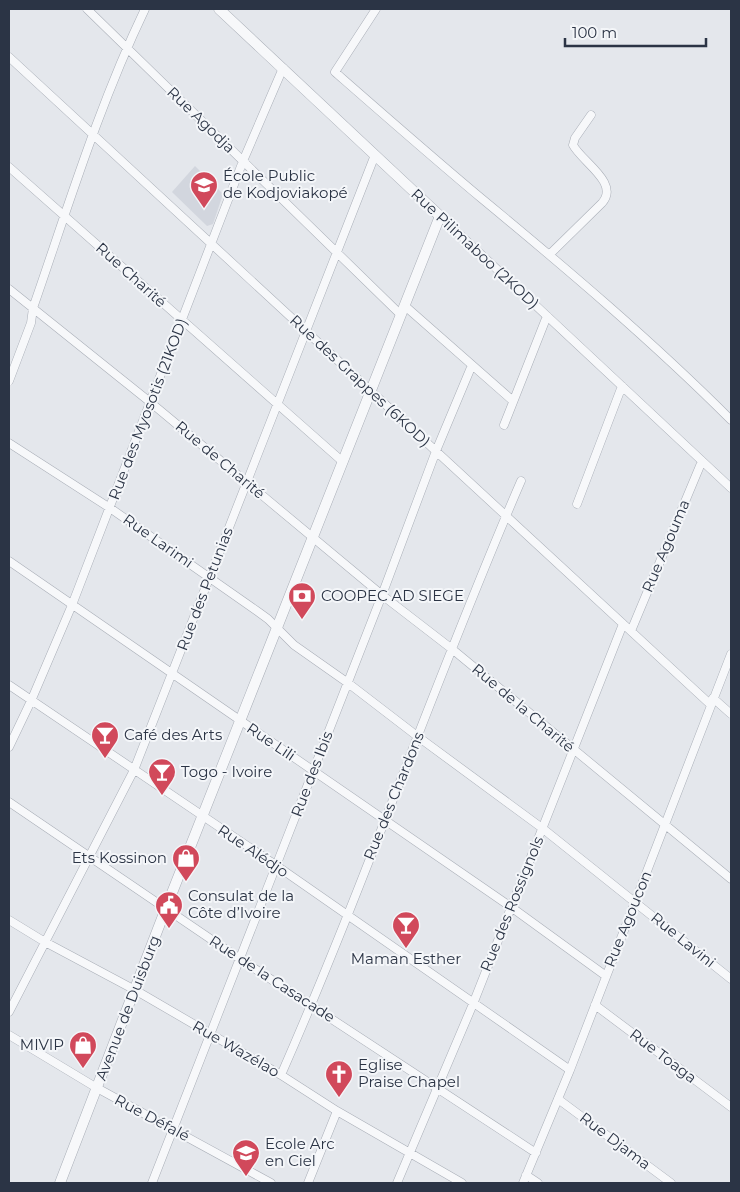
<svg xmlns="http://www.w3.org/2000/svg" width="740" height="1192" font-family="Montserrat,sans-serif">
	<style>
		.built { fill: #d2d6de }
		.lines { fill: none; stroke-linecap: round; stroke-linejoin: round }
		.minor-casing { stroke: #a9aeb7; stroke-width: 9 }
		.tertiary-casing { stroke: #a9aeb7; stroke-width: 11 }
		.minor { stroke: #f7f8fa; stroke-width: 8 }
		.tertiary { stroke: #f7f8fa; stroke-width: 10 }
		.labels { text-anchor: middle; stroke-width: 4; stroke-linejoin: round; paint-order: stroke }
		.street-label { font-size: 15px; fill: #2b3445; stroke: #f4f6f9 }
		.poi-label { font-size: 15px; fill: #2b3445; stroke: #f4f6f9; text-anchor: start }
	</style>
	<rect width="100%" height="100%" fill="#e4e7ec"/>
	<path class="built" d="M195 166 223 194 213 224 207 226 172 192Z"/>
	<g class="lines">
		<g class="minor-casing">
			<path id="minor" d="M87 9 401 315
				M376 9 335 72C383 114 432 157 481 198 567 269 652 341 731 420
				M9 57 711 705
				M9 167 343 462
				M440 216 731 488
				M550 254 602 203C620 183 582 162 573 145L575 138 591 115
				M9 289 150 402 382 595 452 649 731 879
				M405 306 513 401
				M9 381 31 323 33 308C68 207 99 105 145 9
				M504 425 547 316
				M9 443 110 508 257 611 268 619 294 645 348 683 417 736 542 828 731 979
				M577 504 622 386
				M9 561 511 907 606 976
				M631 631 702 461
				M9 685 277 866 570 1070
				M713 698 731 714
				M9 747 31 701 72 605 243 161 283 68
				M9 802 240 959 536 1153
				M9 920 45 942 135 990 281 1075 337 1111 462 1183
				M595 1005 731 1107
				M9 1012 134 770 375 155
				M9 1035 97 1088 271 1183
				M281 1075C367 879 436 677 521 481
				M558 1099 671 1183
				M526 1175 538 1183
				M152 1183 382 595 436 451 472 365
				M308 1183 337 1111
				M397 1183 473 1004 623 624
				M523 1183 570 1070 731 654"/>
		</g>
		<g class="tertiary-casing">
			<path id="tertiary" d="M60 1183 166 908 440 216 219 9"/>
		</g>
		<use href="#minor" class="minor"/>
		<use href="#tertiary" class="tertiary"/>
	</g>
	<defs>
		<g id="school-pin" transform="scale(1.4375)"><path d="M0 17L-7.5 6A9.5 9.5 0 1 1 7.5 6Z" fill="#d1495b" stroke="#f4f6f9"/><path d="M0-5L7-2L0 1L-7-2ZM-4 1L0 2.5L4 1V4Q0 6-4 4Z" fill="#fff"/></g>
		<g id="bank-pin" transform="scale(1.4375)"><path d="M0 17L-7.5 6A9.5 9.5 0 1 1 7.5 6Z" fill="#d1495b" stroke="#f4f6f9"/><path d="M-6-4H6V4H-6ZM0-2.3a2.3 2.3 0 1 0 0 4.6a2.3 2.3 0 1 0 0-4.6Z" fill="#fff"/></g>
		<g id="bar-pin" transform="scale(1.4375)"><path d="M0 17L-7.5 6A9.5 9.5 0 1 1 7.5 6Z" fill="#d1495b" stroke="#f4f6f9"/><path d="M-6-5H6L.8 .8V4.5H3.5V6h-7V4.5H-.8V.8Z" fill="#fff"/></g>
		<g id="shop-pin" transform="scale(1.4375)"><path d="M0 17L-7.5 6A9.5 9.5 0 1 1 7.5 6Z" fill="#d1495b" stroke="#f4f6f9"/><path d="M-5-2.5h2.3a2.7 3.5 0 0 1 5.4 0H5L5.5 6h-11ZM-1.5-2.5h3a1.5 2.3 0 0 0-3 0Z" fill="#fff"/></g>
		<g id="civic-pin" transform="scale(1.4375)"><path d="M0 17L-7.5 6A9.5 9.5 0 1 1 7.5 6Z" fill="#d1495b" stroke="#f4f6f9"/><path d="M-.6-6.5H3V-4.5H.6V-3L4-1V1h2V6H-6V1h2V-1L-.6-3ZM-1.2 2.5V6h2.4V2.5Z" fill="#fff"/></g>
		<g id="church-pin" transform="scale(1.4375)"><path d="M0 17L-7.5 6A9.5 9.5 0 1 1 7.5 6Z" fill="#d1495b" stroke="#f4f6f9"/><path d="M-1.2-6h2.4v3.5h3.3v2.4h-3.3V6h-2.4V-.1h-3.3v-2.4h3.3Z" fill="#fff"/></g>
	</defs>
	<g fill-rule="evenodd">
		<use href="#school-pin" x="204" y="185"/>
		<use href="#bank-pin" x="302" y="596"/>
		<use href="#bar-pin" x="105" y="735"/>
		<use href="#bar-pin" x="162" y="772"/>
		<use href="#shop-pin" x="186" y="858"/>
		<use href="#civic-pin" x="169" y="905"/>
		<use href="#bar-pin" x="406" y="925"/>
		<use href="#shop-pin" x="83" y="1045"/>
		<use href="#church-pin" x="339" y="1074"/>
		<use href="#school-pin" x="246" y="1153"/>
	</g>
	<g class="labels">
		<g class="street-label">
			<text transform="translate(201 120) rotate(44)" y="5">Rue Agodja</text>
			<text transform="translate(475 249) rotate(43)" y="5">Rue Pilimaboo (2KOD)</text>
			<text transform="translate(131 275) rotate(42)" y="5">Rue Charité</text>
			<text transform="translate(360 381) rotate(43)" y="5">Rue des Grappes (6KOD)</text>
			<text transform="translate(148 409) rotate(-69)" y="5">Rue des Myosotis (21KOD)</text>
			<text transform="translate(220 460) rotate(40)" y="5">Rue de Charité</text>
			<text transform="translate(158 541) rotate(35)" y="5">Rue Larimi</text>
			<text transform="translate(666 546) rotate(-67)" y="5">Rue Agouma</text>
			<text transform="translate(205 589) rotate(-69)" y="5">Rue des Petunias</text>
			<text transform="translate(523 708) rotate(40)" y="5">Rue de la Charité</text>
			<text transform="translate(271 742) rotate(34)" y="5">Rue Lili</text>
			<text transform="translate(312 774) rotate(-69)" y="5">Rue des Ibis</text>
			<text transform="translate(394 796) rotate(-68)" y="5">Rue des Chardons</text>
			<text transform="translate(253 851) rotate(34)" y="5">Rue Alédjo</text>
			<text transform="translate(512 904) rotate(-68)" y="5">Rue des Rossignols</text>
			<text transform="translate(628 919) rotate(-68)" y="5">Rue Agoucon</text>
			<text transform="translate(683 940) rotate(39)" y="5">Rue Lavini</text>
			<text transform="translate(272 979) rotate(33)" y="5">Rue de la Casacade</text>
			<text transform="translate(128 1008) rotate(-69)" y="5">Avenue de Duisburg</text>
			<text transform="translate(236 1049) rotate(30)" y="5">Rue Wazélao</text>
			<text transform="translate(663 1056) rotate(37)" y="5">Rue Toaga</text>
			<text transform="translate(152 1118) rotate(28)" y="5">Rue Défalé</text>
			<text transform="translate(615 1141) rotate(37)" y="5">Rue Djama</text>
		</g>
		<g class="poi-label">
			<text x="223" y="181">École Public<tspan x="223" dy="17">de Kodjoviakopé</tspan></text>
			<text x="321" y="601">COOPEC AD SIEGE</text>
			<text x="124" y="740">Café des Arts</text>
			<text x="181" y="777">Togo - Ivoire</text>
			<text x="167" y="863" text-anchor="end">Ets Kossinon</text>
			<text x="188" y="901">Consulat de la<tspan x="188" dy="17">Côte d’Ivoire</tspan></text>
			<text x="406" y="964" text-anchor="middle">Maman Esther</text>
			<text x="64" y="1050" text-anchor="end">MIVIP</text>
			<text x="358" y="1070">Eglise<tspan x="358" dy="17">Praise Chapel</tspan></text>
			<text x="265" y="1149">Ecole Arc<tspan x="265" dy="17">en Ciel</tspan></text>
		</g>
	</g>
	<rect width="740" height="1192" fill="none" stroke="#2b3445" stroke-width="20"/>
	<path d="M565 38v8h141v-8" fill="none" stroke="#2b3445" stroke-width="2.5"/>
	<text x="572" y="38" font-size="15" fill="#2b3445" stroke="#f4f6f9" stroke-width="4" paint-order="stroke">100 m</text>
</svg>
